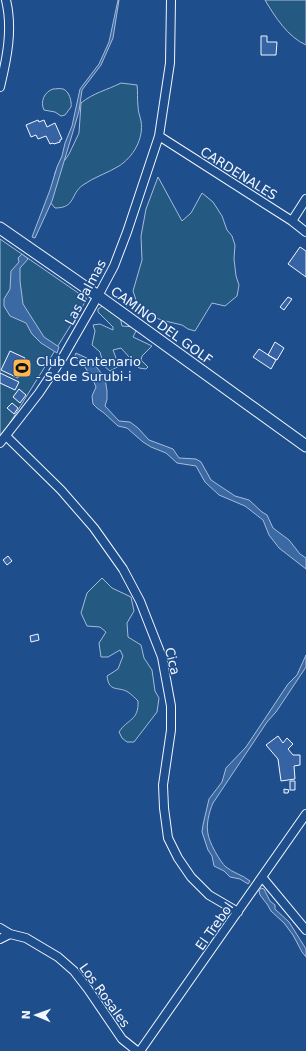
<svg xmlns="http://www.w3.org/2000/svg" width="306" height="1051" font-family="'DejaVu Sans',sans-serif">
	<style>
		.green { fill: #245a82; stroke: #a8bbd7 }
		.water { fill: #3b69a3; stroke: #a8bbd7 }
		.building { fill: #3563a3; stroke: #f2f6ff }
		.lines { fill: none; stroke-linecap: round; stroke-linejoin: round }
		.street-casing { stroke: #f2f6ff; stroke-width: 10 }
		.secondary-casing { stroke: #f2f6ff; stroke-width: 13 }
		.street { stroke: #1f4e8c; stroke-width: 8 }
		.secondary { stroke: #1f4e8c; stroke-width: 11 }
		.labels { text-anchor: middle; stroke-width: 3; stroke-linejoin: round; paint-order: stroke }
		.street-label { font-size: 13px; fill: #f2f6ff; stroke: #1f4e8c }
		.poi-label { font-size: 13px; fill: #f2f6ff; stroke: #1f4e8c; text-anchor: start }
	</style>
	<rect width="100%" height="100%" fill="#1f4e8c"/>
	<path class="green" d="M265 0H306V45C288 37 275 17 265 0Z
		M121 83 137 85C138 92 137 99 138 106 138 112 140 116 141 121 144 139 133 157 119 166 108 173 94 177 83 185 70 194 76 208 55 208L50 202 55 173 59 164 65 160 69 154 79 133 81 103C93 93 107 90 121 83Z
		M53 89C56 89 60 88 63 89 69 91 72 101 71 107L65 115 61 116 55 112 44 110C40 102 44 92 53 89Z
		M158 177 182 221 191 213 202 193 213 202 222 216 227 230 232 236 235 245 234 259 236 276 239 285 237 296 225 306 212 303 195 331 188 329 182 325 161 320 139 309 133 291 142 260 141 236 146 209Z
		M0 239 87 299 0 439Z
		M104 305 119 312 122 326 135 327 136 331 133 337 152 346 142 356 141 360 148 367 146 369 139 368 121 348 113 350 119 366 110 371 104 366 100 352 92 345 95 331 93 325 100 324 113 330V327L98 312V309Z
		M102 578 112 588 131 597 134 611 127 623 128 637 141 645 144 658 152 670 155 691 159 698 157 712 134 742H127L122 738 119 732C127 719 139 721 138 701 135 698 132 695 128 692 118 686 109 693 107 676L118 669 123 656 120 650 108 657H101L99 643 106 632 100 627 87 626 81 613 87 593Z"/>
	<path class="water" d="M118 0H119L113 38 101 65 82 90 79 111 72 135 52 201 35 238 32 237 50 190 57 167 62 156 65 143 72 126 80 89 99 64 109 42Z
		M22 254 28 259 20 268V281L23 304 44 337 59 347 57 353 41 343 32 334 26 323 10 316 4 306V299L10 289 11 271 19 262 18 258Z
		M76 353 91 360 105 378 107 391V399L105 406 119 421 130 422 138 428 149 440 173 449 179 458 196 459 201 462 211 480 235 496 249 500 262 512 267 515 273 528 289 540 300 554 306 558V569L279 548 269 535 263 520 245 506 219 495 205 482 196 466 177 463 166 453 151 447 143 442 127 428 118 426 104 413 97 408 93 404 92 396 96 387 93 380 83 364 74 358Z
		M306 655V667L276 712 267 722 213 803C209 812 206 824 208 834 209 842 220 862 226 867 233 873 243 875 250 881L248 884 240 879 230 877 224 871 214 866 212 856 208 850 202 832 203 825 209 799 222 782 226 768 246 747 288 684 297 675Z
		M261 888 264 889 270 901 275 905V909L289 922 306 949V957L302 952 293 935 284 923 271 911 267 904 260 895 259 891Z"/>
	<path class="building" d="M261 36H267V42H277L276 55H261Z
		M38 120 39 122 44 120 47 127 55 123 62 139 60 140V142L54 144 53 143 50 144 46 136 38 139 36 135 31 137 26 125Z
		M300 247 306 251V277L288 264Z
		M288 297 292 299 284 310 280 307Z
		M275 342 284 348 277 360 268 355Z
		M259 349 276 360 271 369 253 357Z
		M10 351 25 358 21 366 19 365 17 369 21 371 18 378 1 370Z
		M0 373 19 382 15 390 0 383Z
		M19 389 26 395 20 403 13 397Z
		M12 403 18 408 14 414 7 408Z
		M8 556 12 561 7 565 3 560Z
		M38 634 39 640 31 642 30 636Z
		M278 736 283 743 287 738 293 744 288 749 293 755H300V765L294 766 295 779 281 781 278 759 266 745Z
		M290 781H295V790H290Z
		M284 789 289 790 288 793H284Z"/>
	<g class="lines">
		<g class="street-casing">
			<path id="street" d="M0 87C7 58 13 29 6 0
				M159 136 292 221 306 232
				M292 221 306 199
				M6 436 61 490 94 528 123 569 140 601 162 657 171 706V730L163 785 164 808 168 838 178 858 191 877 209 895 238 912
				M0 443 39 393 63 357 98 296 114 266 127 232 159 136 170 63 171 0
				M262 877 306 930
				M0 928 10 934 26 938 58 957 74 971 88 989 122 1039 137 1051
				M0 939 10 934
				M140 1051 306 814"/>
		</g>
		<g class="secondary-casing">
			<path id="secondary" d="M0 228 98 296 306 446"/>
		</g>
		<use href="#street" class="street"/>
		<use href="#secondary" class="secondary"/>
	</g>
	<defs>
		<g id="stadium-square" transform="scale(1)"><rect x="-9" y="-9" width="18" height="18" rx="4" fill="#ffb74d" stroke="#1f4e8c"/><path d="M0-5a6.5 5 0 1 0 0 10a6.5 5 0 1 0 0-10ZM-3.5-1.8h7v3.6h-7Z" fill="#111"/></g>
	</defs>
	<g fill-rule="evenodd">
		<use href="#stadium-square" x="22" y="368"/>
	</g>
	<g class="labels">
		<g class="street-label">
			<text transform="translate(239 173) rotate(32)" y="5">CARDENALES</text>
			<text transform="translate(85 292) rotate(-62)" y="5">Las Palmas</text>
			<text transform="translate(162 325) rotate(36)" y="5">CAMINO DEL GOLF</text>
			<text transform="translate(173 661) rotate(76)" y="5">Cica</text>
			<text transform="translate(214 926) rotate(-55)" y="5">El Trebol</text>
			<text transform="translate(105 995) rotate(54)" y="5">Los Rosales</text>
		</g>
		<g class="poi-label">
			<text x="36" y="366">Club Centenario<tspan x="36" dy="15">- Sede Surubi-i</tspan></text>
		</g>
	</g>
	<g transform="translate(36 1015) rotate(272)" stroke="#1f4e8c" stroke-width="3" paint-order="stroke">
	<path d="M0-3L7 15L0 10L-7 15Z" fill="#f2f6ff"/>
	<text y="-6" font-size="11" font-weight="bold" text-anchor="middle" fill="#f2f6ff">N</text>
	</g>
</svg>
